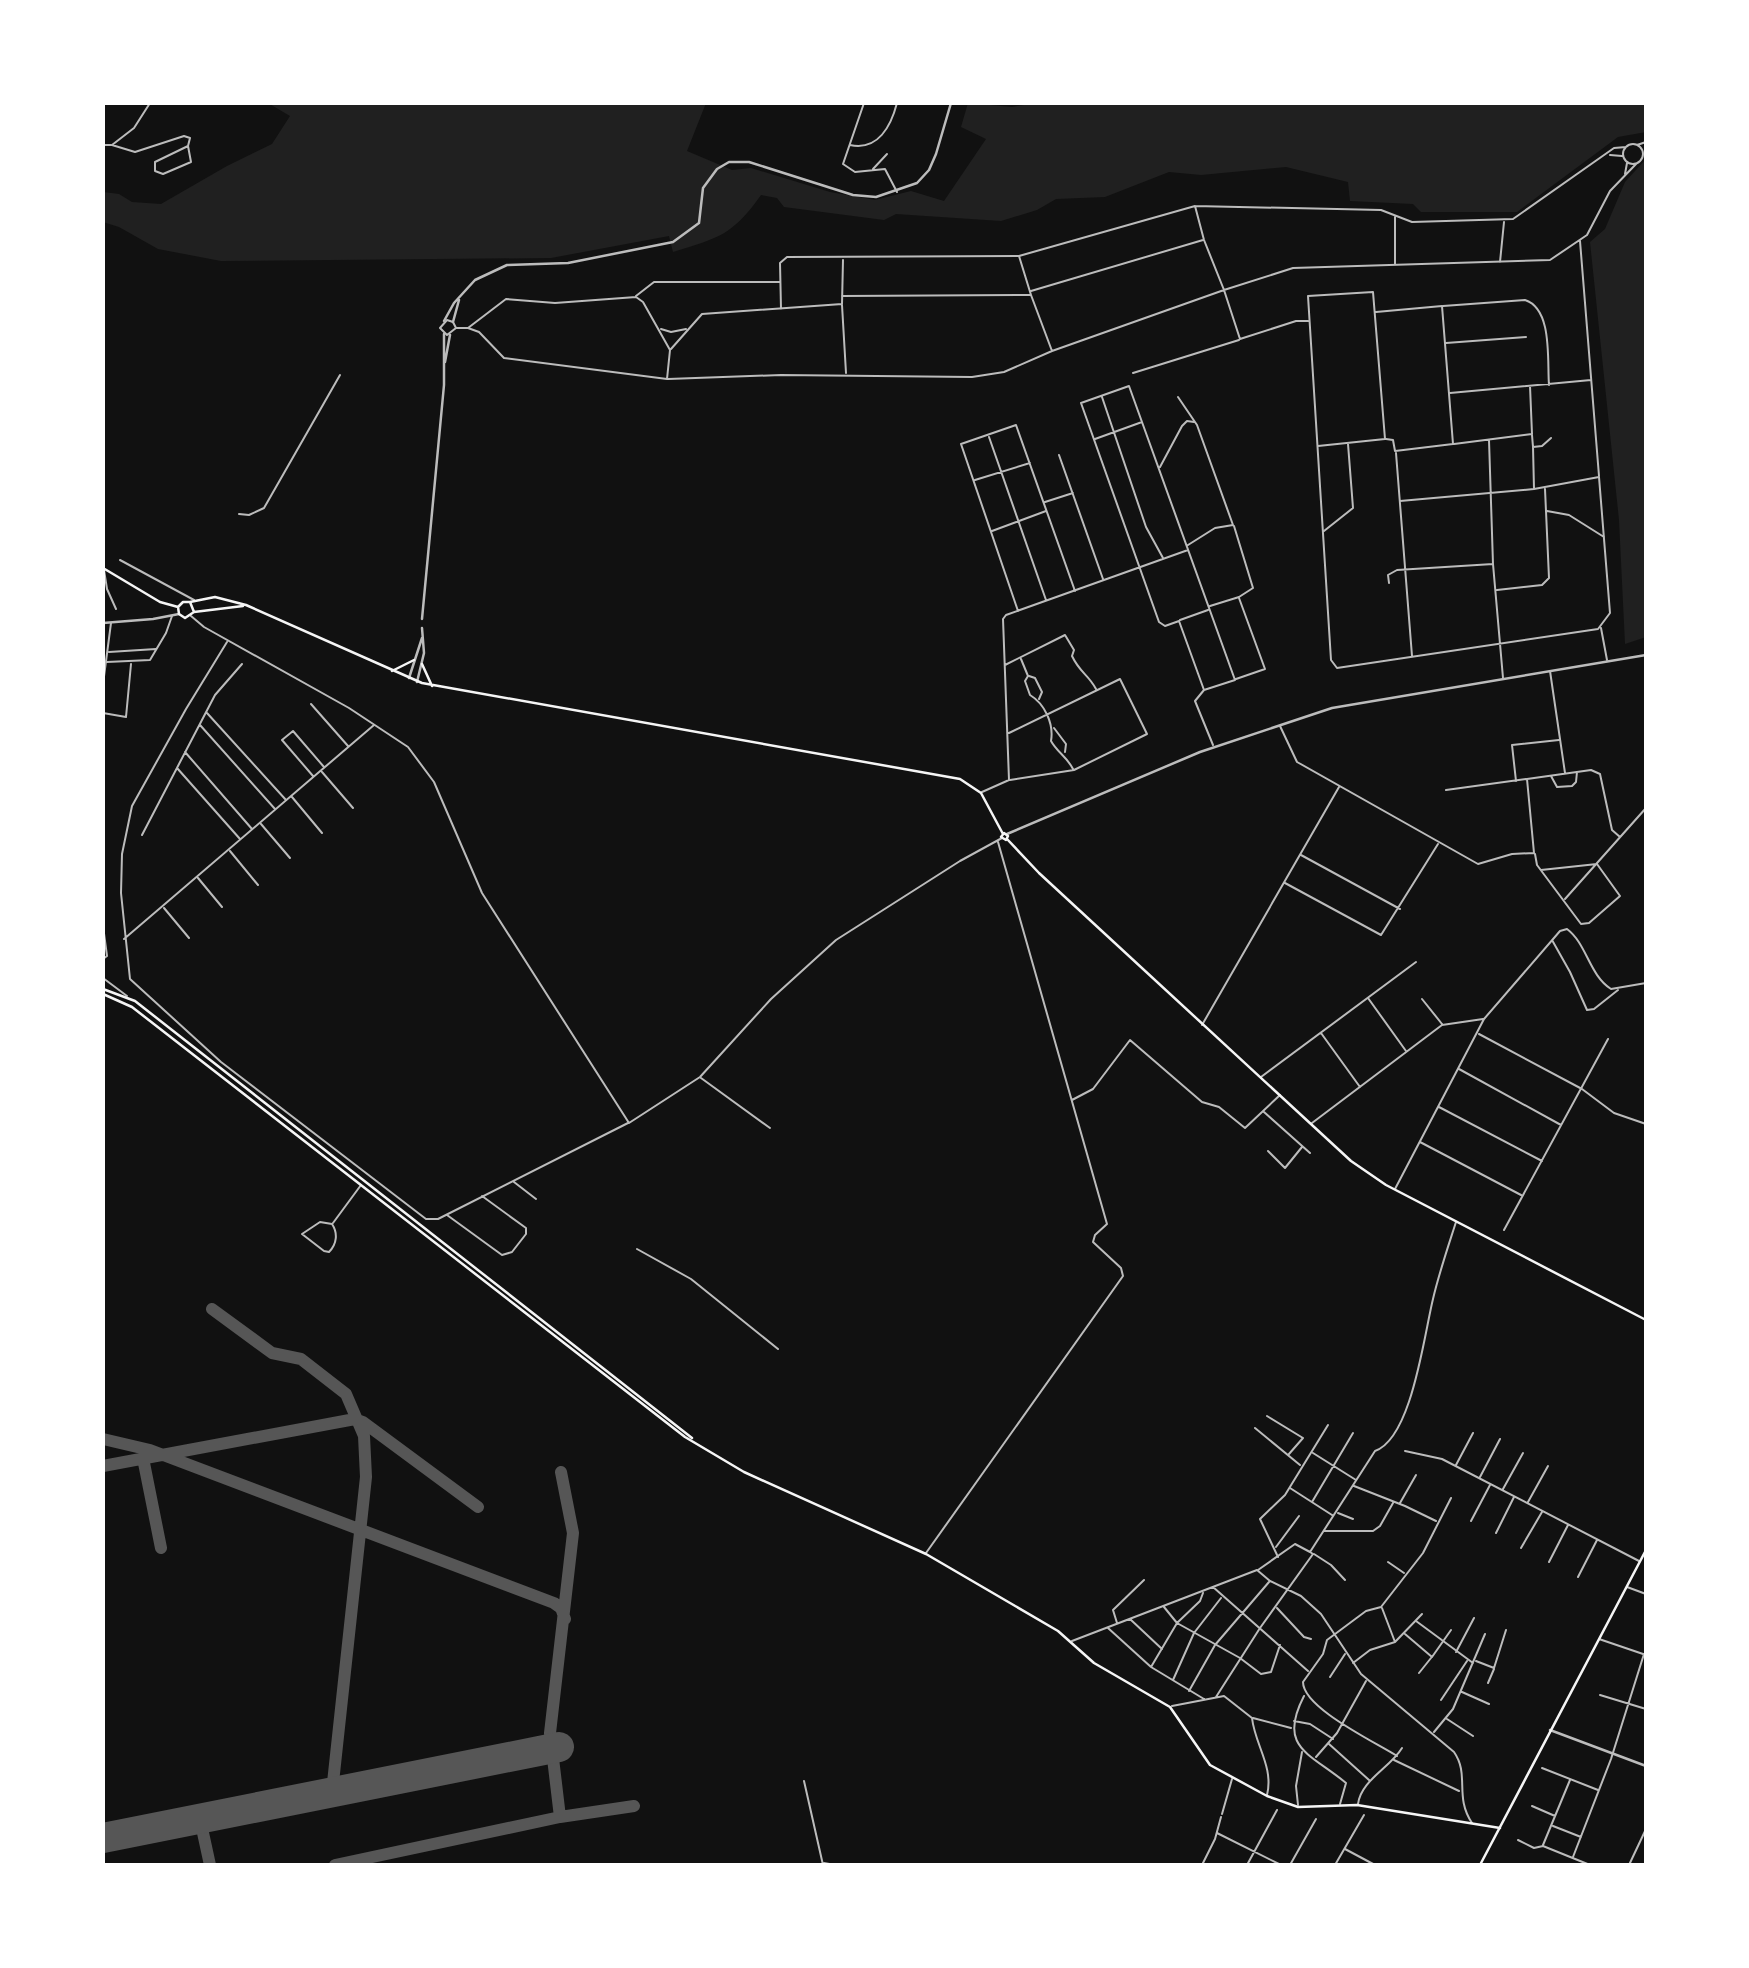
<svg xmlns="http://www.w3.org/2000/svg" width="1749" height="1968" font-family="Poppins,sans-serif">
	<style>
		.green { fill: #202020 }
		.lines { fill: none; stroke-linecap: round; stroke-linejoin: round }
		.taxiway { stroke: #565656; stroke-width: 12 }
		.runway { stroke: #565656; stroke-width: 30 }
		.pedestrian { stroke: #bcbcbc; stroke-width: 2 }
		.minor { stroke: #bcbcbc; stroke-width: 2 }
		.tertiary { stroke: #bcbcbc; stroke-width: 2.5 }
		.secondary { stroke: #f5f5f5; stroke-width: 2.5 }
		.primary { stroke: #f5f5f5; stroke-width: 2.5 }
	</style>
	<rect width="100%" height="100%" fill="#111"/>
	<path class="green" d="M268 103H706L687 151 732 170 751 168 830 192 875 200 911 191 944 201 986 139 961 127 968 103 1012 107 1037 103H1646V132L1618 137 1517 212H1421L1413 204 1350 201 1348 182 1286 167 1201 175 1169 172 1105 197 1056 199 1037 210 1001 221 896 214 884 220 784 207 777 198 761 195C732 236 718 238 673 252L669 236 551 258 221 261 158 249 119 227 103 222V192L119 194 132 202 161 204 227 166 272 144 290 116Z
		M1646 159V637L1625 644 1619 520 1590 242 1605 229 1625 182Z"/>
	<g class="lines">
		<path class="taxiway" d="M212 1309 272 1353 301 1359 346 1394 364 1436 366 1477 332 1792
			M103 1439 150 1450 554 1603 561 1608 565 1619
			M143 1458 161 1548
			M103 1466 355 1419 363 1422 478 1507
			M560 1817 550 1733 573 1533 561 1472
			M200 1819 210 1865
			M335 1865 560 1817 634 1806"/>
		<path class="runway" d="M103 1838 559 1747"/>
		<path class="pedestrian" d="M864 103 843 164 855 172 885 169 897 192
			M850 145C878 151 891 126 897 103
			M873 169 887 154"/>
		<path class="minor" d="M150 103 134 128 112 145 135 152 184 136 190 138 188 146 191 162 163 174 155 171V162L188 146
			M1623 154a10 10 0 1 1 20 0a10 10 0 1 1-20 0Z
			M103 145H111
			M1637 145 1646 142
			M1610 155 1622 156
			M1625 174 1627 163
			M1195 206 1381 210 1412 222 1513 219 1614 148 1626 147
			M1580 241 1599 476
			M1019 256 1195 206 1204 240 1224 290 1052 351
			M1500 262 1504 222
			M1395 264V217
			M1031 291 1203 240
			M636 296 654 282H780
			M842 305 846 373
			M1443 306 1525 300C1553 309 1547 361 1549 385
			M781 309 780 263 787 257 1019 256 1031 295 842 296
			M1376 312 1442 306 1453 444 1395 451 1393 440 1386 439
			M1308 321H1296L1240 339 1224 290 1293 268 1550 260 1587 235 1610 191 1637 163
			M456 328 453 322 447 320 440 328 447 335 456 328H468L506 299 555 303 636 297 643 302 670 350 667 379 504 358 479 332 468 328
			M661 329 671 332 686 329
			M1446 343 1526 337
			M671 349 702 314 842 304 843 260
			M1133 373 1239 340
			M668 379 781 375 972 377 1004 372 1052 351 1031 295
			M1450 393 1591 380
			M1102 397 1146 527 1163 558
			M1178 397 1197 425 1233 525 1215 528 1188 545
			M1532 435 1533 447
			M989 437 1046 600
			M1095 439 1142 422
			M1489 440 1493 564 1503 678
			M1454 444 1532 434 1530 386
			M1318 446 1385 439 1373 292 1308 296 1331 660 1337 668 1598 629 1610 613 1599 477 1534 489
			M1396 453 1412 656
			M1059 455 1103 579
			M1160 467 1182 426 1187 421 1194 422
			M975 480 1030 463
			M1400 501 1534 489 1533 447 1542 446 1551 438
			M1045 502 1073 493
			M1547 511 1569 515 1604 537
			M239 514 249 515 264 508 340 375
			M992 531 1046 511
			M1324 531 1353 508 1348 444
			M120 560 194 600
			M104 570 107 589 116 609
			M1389 583 1388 575 1397 570 1493 564
			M1497 590 1542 585 1549 578 1545 489
			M1210 606 1239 597 1253 588 1234 526
			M1018 611 961 444 1016 425 1075 591
			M191 616 204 627 349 708 408 747 434 782 482 893 629 1123 700 1077 771 999 836 940 960 861 1002 838
			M1180 620 1208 610
			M1601 628 1607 660
			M227 642 186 709 132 806 122 854 121 893 130 979 221 1062 426 1219H438L628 1123
			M109 652 156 649
			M1021 659 1028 676 1025 681 1030 695C1045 704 1054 724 1051 741 1057 752 1067 757 1073 769
			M107 662 150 660 166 633 172 616
			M1005 665 1065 635 1074 650 1072 656C1080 673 1088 674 1096 689
			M1550 671 1565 773
			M1029 676 1035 678 1042 692 1039 699
			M1236 679 1265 669 1239 598
			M103 684 111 623
			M1204 690 1179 621 1165 626 1159 622 1081 403 1129 386 1235 680 1204 690 1195 701 1213 745
			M311 704 348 746
			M103 713 126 717 131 664
			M207 713 286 800
			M200 725 275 809
			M1280 726 1297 762 1478 864 1512 854 1534 853 1527 779 1591 770 1600 774 1612 830 1620 837
			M1054 728 1066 744 1065 752
			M1009 733 1120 679 1147 734 1074 770 1010 780
			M185 752 252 829
			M177 768 240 839
			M322 772 353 808
			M313 776 282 740 293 731 324 767
			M1551 776 1557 787 1572 786 1576 782 1577 772
			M1516 781 1512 745 1559 740
			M1446 790 1526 779
			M982 792 1009 780 1003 619 1006 615 1188 550
			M292 797 322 833
			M261 824 290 858
			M142 835 215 695 242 664
			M230 851 258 885
			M1535 854 1537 865 1581 924 1589 923 1620 896 1597 864 1541 870
			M1301 855 1400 909
			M198 878 222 907
			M1285 883 1381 935 1438 844
			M1565 899 1646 808
			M164 908 189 938
			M103 926 107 956 103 959
			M124 939 374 725
			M1552 940 1570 972 1587 1010 1594 1009 1618 990
			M103 978 127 996
			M1368 998 1406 1051
			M1422 999 1442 1024
			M1202 1025 1339 787
			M1321 1033 1360 1087
			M1479 1034 1582 1089 1614 1113 1646 1124
			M1459 1069 1561 1125
			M1261 1077 1416 962
			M701 1078 770 1128
			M1072 1100 1093 1089 1130 1040 1202 1102 1219 1107 1245 1128 1280 1095
			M1439 1107 1542 1161
			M1264 1112 1310 1153
			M1312 1123 1442 1025 1483 1019
			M1420 1142 1521 1195
			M1268 1151 1285 1168 1302 1147
			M514 1182 536 1199
			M1395 1189 1484 1019 1560 931 1567 929C1587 944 1589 975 1611 989L1646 983
			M447 1215 502 1255 512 1252 526 1234V1228L482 1196
			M320 1222 332 1224C338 1233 337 1244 329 1252L324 1251 302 1234Z
			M333 1223 361 1185
			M1504 1230 1608 1039
			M637 1249 691 1279 778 1349
			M1267 1416 1303 1438 1289 1454
			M1255 1428 1300 1465
			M1405 1451 1442 1459 1639 1561
			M1313 1453 1356 1480
			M1456 1465 1473 1433
			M1480 1477 1500 1439
			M1354 1486 1405 1506 1436 1521
			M1290 1488 1332 1515
			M1503 1489 1523 1453
			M1312 1502 1353 1433
			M1528 1502 1548 1466
			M1400 1503 1416 1475
			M1338 1513 1353 1519
			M1471 1521 1490 1485
			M1324 1531H1373L1380 1526 1393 1503
			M1496 1533 1514 1497
			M1276 1547 1299 1516
			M1521 1548 1542 1512
			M926 1553 1123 1276 1121 1268 1093 1242 1095 1235 1107 1224 998 842
			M1314 1554 1331 1565 1345 1580
			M1278 1557 1260 1519 1285 1495 1328 1425
			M1388 1562 1404 1573
			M1549 1562 1568 1525
			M1258 1570 1295 1544 1310 1552 1375 1451C1412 1438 1424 1335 1433 1299 1439 1273 1448 1247 1456 1222
			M1578 1577 1597 1540
			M1213 1587 1308 1671
			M1627 1587 1646 1594
			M1164 1607 1177 1623 1240 1658 1261 1674 1271 1672 1280 1645
			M1277 1608 1304 1637 1311 1639
			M1382 1608 1395 1642
			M1130 1619 1162 1649
			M1416 1621 1473 1663
			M1117 1623 1113 1610 1144 1580
			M1108 1628 1151 1667 1204 1699
			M1405 1634 1432 1657 1451 1630
			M1599 1639 1646 1655
			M1072 1641 1257 1570 1270 1581 1301 1596 1321 1614 1361 1674 1454 1752C1470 1775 1454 1796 1472 1823
			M1456 1652 1474 1618
			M1476 1661 1494 1668 1506 1630
			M1353 1663 1370 1650 1395 1642 1422 1614
			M1151 1667 1177 1623 1200 1601 1203 1593
			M1419 1673 1431 1658
			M1330 1677 1345 1654
			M1173 1680 1194 1633 1221 1598
			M1488 1683 1494 1669
			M1189 1691 1215 1645 1269 1582
			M1462 1692 1489 1704
			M1600 1695 1646 1709
			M1304 1696C1277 1748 1310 1753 1346 1783L1340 1804
			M1216 1697 1260 1628 1313 1554 1310 1552
			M1441 1700 1467 1661
			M1172 1706 1224 1696 1252 1718C1255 1745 1274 1767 1267 1795
			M1253 1718 1291 1728
			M1447 1719 1473 1736
			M1294 1721 1310 1724 1333 1739
			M1434 1732 1453 1709 1485 1634
			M1329 1744 1369 1780
			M1397 1756C1375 1742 1303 1708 1303 1682L1323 1654 1327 1640 1366 1611 1381 1607 1423 1553 1451 1498
			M1316 1757 1337 1733 1366 1681
			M1394 1760 1459 1791
			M1542 1768 1598 1790
			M804 1781 823 1865
			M1358 1804C1361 1780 1390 1768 1402 1748
			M1298 1805 1296 1786 1302 1752
			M1532 1806 1555 1816
			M1222 1814 1232 1779
			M1553 1826 1581 1837
			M1217 1833 1281 1865
			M1518 1840 1534 1848 1543 1846 1590 1865
			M1543 1845 1570 1780
			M1345 1849 1375 1865
			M1573 1857 1611 1759 1644 1654
			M824 1863 835 1865
			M1202 1865 1215 1839 1221 1817
			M1247 1865 1277 1810
			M1290 1865 1316 1819
			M1335 1865 1364 1815
			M1629 1865 1646 1829"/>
		<path class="tertiary" d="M444 321 454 303 475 280 507 265 568 263 673 242 699 223 703 188 717 169 729 162H749L853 195 876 197 917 183 929 170 936 154 951 103
			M453 322 459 300
			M445 362 450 335
			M422 619 444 385V334
			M103 623 153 619 179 614
			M409 678 422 638
			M417 682 424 653 422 628
			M1007 834 1200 752 1332 708 1646 655
			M1550 1730 1646 1766"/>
		<path class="secondary" d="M103 989 135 1001 692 1438
			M103 994 132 1007 685 1437 744 1472 926 1554 1058 1631 1094 1663 1170 1707 1210 1765 1267 1796 1298 1807 1357 1805 1500 1828"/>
		<path class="primary" d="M103 568 160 602 178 607 183 602H190L194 612 185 618 179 614 178 607
			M190 602 215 597 246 605 422 683 960 779 981 793 1003 834
			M194 612 243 606
			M422 664 432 686
			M392 671 414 660
			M1004 833 1008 836 1006 840 1001 837Z
			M1007 839 1039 873 1351 1161 1386 1185 1646 1320
			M1480 1865 1646 1550"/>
	</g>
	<rect width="1749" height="1968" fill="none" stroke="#ffffff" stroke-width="210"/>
</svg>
